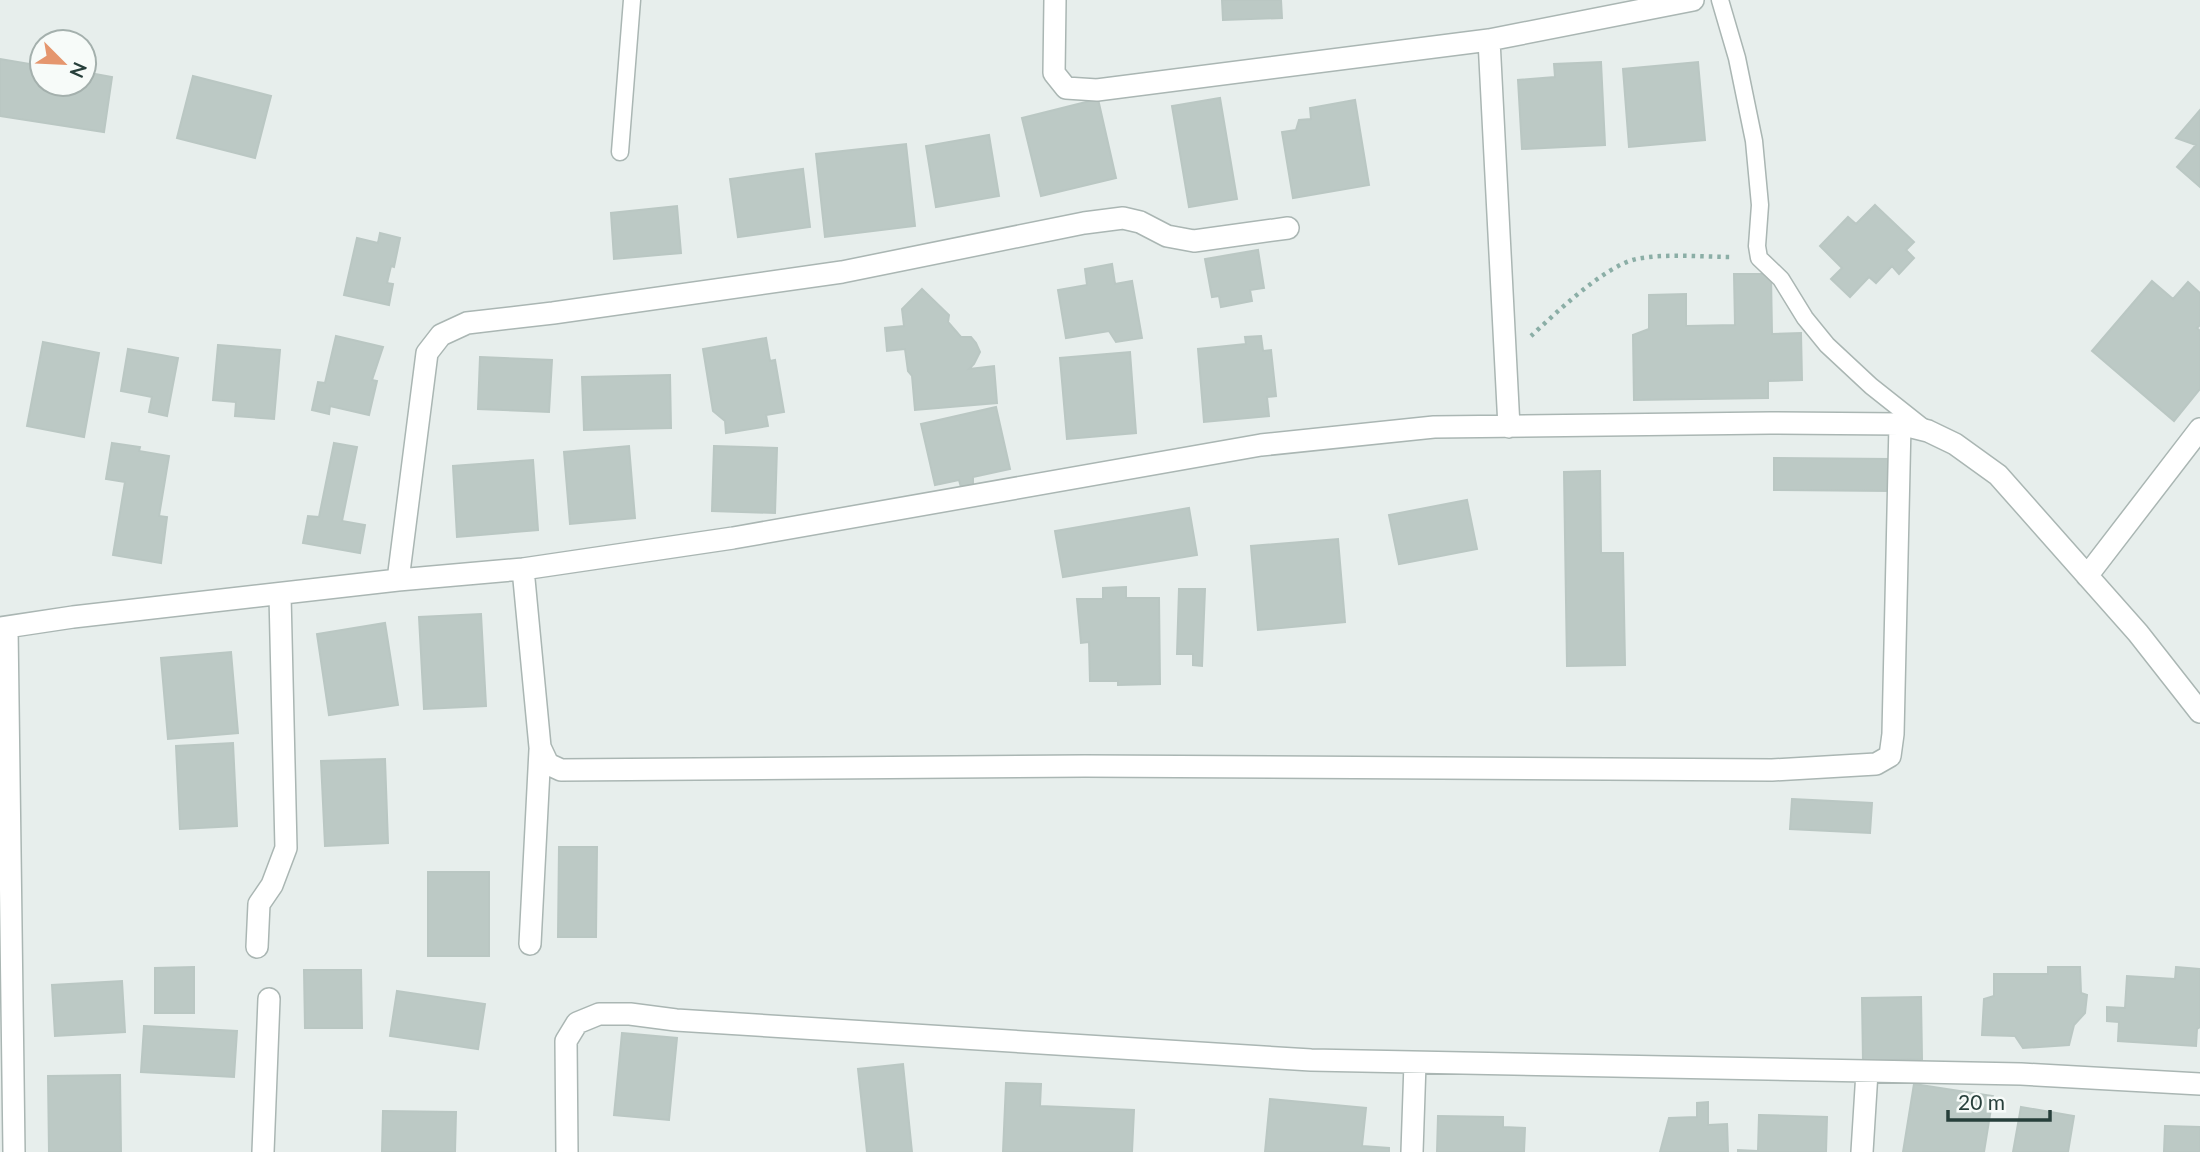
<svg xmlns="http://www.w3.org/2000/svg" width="2200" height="1152" font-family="Lato,sans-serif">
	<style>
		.building { fill: #bcc9c5; stroke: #bac7c3; stroke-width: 2 }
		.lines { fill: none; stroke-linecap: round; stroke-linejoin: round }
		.service-casing { stroke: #aab6b3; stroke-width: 19 }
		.minor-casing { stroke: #aab6b3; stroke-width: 24 }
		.path { stroke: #8baea6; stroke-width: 4.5; stroke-dasharray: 3.5 5; stroke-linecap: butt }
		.service { stroke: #fff; stroke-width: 16 }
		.minor { stroke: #fff; stroke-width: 21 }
	</style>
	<rect width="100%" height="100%" fill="#e7eeec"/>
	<path class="building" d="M1222 0H1281L1282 18 1223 20Z
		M0 59 42 66V84H84V72L112 77 104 132 0 116Z
		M1601 62 1605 145 1522 149 1518 80 1555 77 1554 64Z
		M1698 62 1705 140 1629 147 1623 69Z
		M193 76 271 96 255 158 177 138Z
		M1220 98 1237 199 1189 207 1172 106Z
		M1098 99 1116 178 1041 196 1022 118Z
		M1355 100 1369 185 1293 198 1282 132 1296 130 1299 120 1311 119 1310 108Z
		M2200 110V187L2177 167 2196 145 2176 138Z
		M989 135 999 196 936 207 926 146Z
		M906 144 915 226 825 237 816 154Z
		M803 169 810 227 738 237 730 179Z
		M1875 205 1914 242 1906 250 1914 258 1899 274 1892 266 1876 283 1869 277 1850 297 1831 279 1842 268 1820 246 1848 217 1856 224Z
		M677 206 681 253 614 259 611 213Z
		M380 233 400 238 394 267 391 266 387 283 393 284 389 305 344 295 357 238 378 243Z
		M1258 250 1264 288 1250 290 1252 301 1221 307 1219 296 1212 297 1205 259Z
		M1112 264 1115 284 1132 281 1142 338 1116 342 1109 331 1066 338 1058 290 1087 285 1085 269Z
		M1734 274H1771L1772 334 1801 333 1802 380 1768 381V398L1634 400 1633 335 1649 329V295L1686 294V326L1735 325Z
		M2152 281 2173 299 2188 282 2200 293V325L2197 328 2200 331V389L2174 421 2092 351Z
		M922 289 949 315 948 322 961 337H971L976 343 980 352 974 364 969 369 994 366 997 403 915 410 912 376 908 371 905 349 887 351 885 328 904 326 902 309Z
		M336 336 383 347 372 380 377 381 369 415 330 406 329 414 312 410 318 382 325 383Z
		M1261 336 1263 351 1271 350 1276 396 1267 397 1269 416 1204 422 1198 349 1246 344 1245 337Z
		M766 338 770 361 775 360 784 412 766 415 768 426 726 433 725 421 713 411 703 349Z
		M43 342 99 353 84 437 27 426Z
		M218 345 280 350 274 419 235 416 236 402 213 400Z
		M128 349 178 358 167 416 149 412 152 397 121 391Z
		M1130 352 1136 433 1067 439 1060 358Z
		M480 357 552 360 549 412 478 409Z
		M670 375 671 428 584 430 582 377Z
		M996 407 1010 469 973 477V485L961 487 959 480 935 485 921 424Z
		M112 443 140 447 139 451 169 456 159 516 167 517 161 563 113 555 125 482 106 479Z
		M334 443 357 447 342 521 365 525 360 553 303 543 308 516 319 517Z
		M629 446 635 518 570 524 564 452Z
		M714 446 777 448 775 513 712 511Z
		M1774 458 1890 459V491L1774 490Z
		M533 460 538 530 457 537 453 466Z
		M1600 471 1601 553H1623L1625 665 1567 666 1564 472Z
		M1467 500 1477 549 1399 564 1389 515Z
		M1189 508 1197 555 1063 577 1055 531Z
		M1338 539 1345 622 1258 630 1251 546Z
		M1126 587V598H1159L1160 684 1118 685V681H1090L1089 642 1081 643 1077 599H1103V588Z
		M1179 589H1205L1202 666 1193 665V654H1177Z
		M481 614 486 706 424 709 419 617Z
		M385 623 398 705 329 715 317 634Z
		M231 652 238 733 168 739 161 658Z
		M233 743 237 826 180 829 176 746Z
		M385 759 388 843 325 846 321 761Z
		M1792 799 1872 803 1870 833 1790 829Z
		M559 847H597L596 937H558Z
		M428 872H489V956H428Z
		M194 967V1013H155V968Z
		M2048 967H2080L2081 993 2087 995 2085 1013 2074 1025 2069 1045 2023 1048 2015 1036 1982 1035 1984 999 1994 996V974H2048Z
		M2176 967 2200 969V1027L2197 1029 2196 1046 2118 1041 2119 1022 2107 1021V1007L2125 1008 2127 976 2175 979Z
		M304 970H361L362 1028H305Z
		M122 981 125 1032 55 1036 52 985Z
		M397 991 485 1004 478 1049 390 1036Z
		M1921 997 1922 1059 1863 1061 1862 998Z
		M144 1026 237 1031 234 1077 141 1072Z
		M622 1033 677 1038 669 1120 614 1115Z
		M903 1064 912 1152H867L858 1069Z
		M120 1075 121 1152H49L48 1076Z
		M1006 1083 1041 1084 1040 1106 1134 1110 1132 1152H1003Z
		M1914 1084 1993 1096 1984 1152H1903Z
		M1270 1099 1366 1108 1362 1146 1389 1148V1152H1265Z
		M1708 1102V1125L1727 1124 1728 1152H1660L1669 1118 1697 1117V1103Z
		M2021 1107 2074 1116 2068 1152H2013Z
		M383 1111 456 1112 455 1152H382Z
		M1759 1115 1827 1117 1826 1152H1738V1150L1758 1151Z
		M1438 1116 1503 1117V1127L1525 1128 1524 1152H1437Z
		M2165 1126 2200 1127V1152H2164Z"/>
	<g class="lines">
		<g class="service-casing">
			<path id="service" d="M1720 0 1737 58 1754 141 1760 205 1757 246 1759 258 1781 279 1805 318 1827 345 1871 386 1924 428
				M620 152 632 0"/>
		</g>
		<g class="minor-casing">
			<path id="minor" d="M1055 0 1054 73 1066 88 1097 90 1489 40 1693 0
				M1489 40 1509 427
				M523 569 540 747 548 764 561 770 1085 766 1772 770 1876 764 1890 756 1893 734 1900 424
				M2087 576 2200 429
				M398 580 427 353 441 335 467 323 553 313 842 272 1084 223 1123 218 1140 222 1167 236 1194 241 1288 228
				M7 627 14 1152
				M0 628 73 617 398 580 523 569 733 538 1261 445 1434 427 1770 423 1900 424 1928 431 1955 444 1998 475 2138 633 2200 712
				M530 944 540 750
				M257 947 259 904 272 885 286 848 280 595
				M263 1152 269 999
				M567 1152 566 1041 577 1023 599 1014H630L676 1020 1311 1060 2021 1074 2200 1084
				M1412 1152 1415 1063
				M1862 1152 1867 1072"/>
		</g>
		<path class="path" d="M1531 336C1556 313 1603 267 1636 259 1667 253 1702 257 1734 257"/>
		<use href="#service" class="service"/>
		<use href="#minor" class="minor"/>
	</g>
	<g transform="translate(63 63) rotate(114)"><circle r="33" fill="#f7fbf9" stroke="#a4b0ad" stroke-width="2"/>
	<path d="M0-5L12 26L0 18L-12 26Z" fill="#e5966e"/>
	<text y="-10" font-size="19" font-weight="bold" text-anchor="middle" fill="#273f3b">N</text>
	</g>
	<path d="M1948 1110v10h102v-10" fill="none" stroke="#273f3b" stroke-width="3.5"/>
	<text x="1958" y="1110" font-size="21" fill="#273f3b" stroke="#f7fbf9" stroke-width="5" paint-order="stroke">20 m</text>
</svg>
